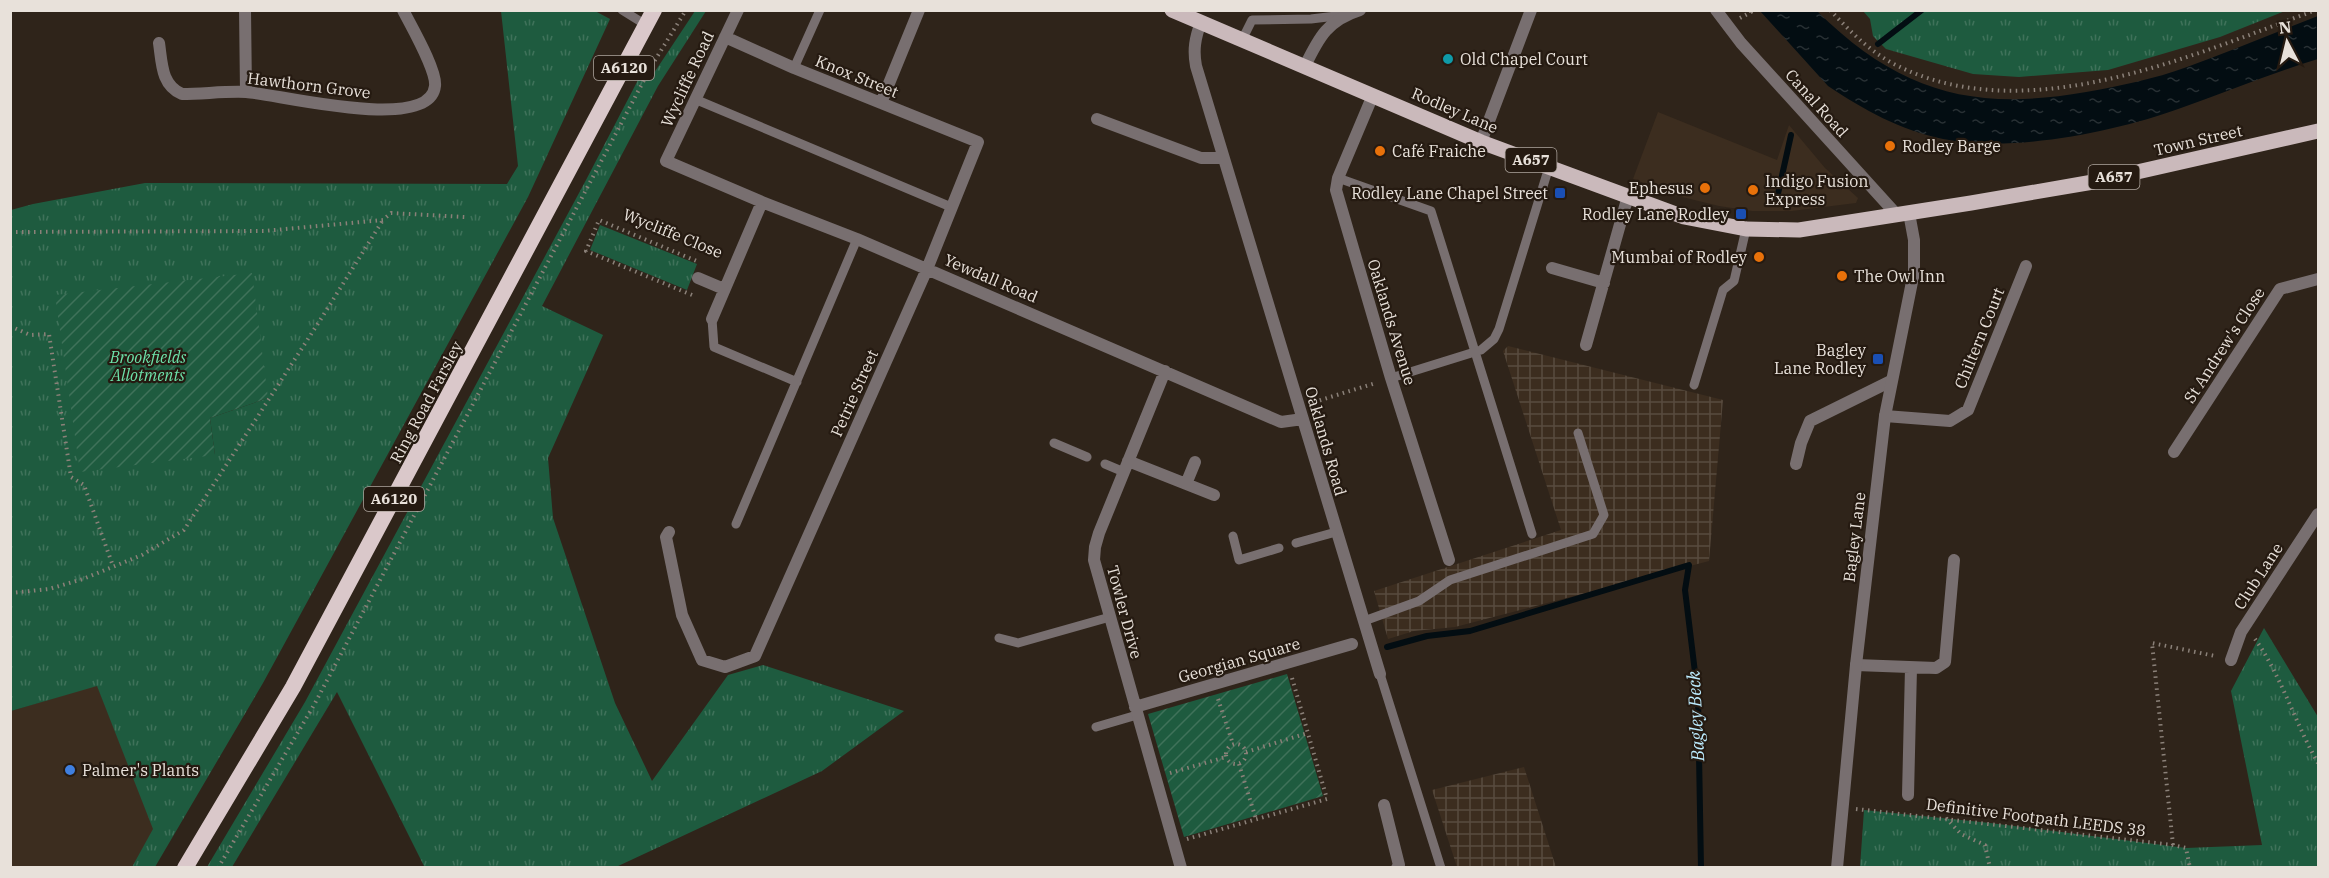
<svg xmlns="http://www.w3.org/2000/svg" width="2329" height="878" font-family="'IBM Plex Serif',serif">
	<style>
		.built { fill: #3c2d1f }
		.industrial { fill: url(#industrial-grid) }
		.grass { fill: url(#grass-tufts); fill-rule: evenodd }
		.garden { fill: url(#garden-furrows) }
		.water { fill: url(#water-ripples) }
		.lines { fill: none; stroke-linecap: round; stroke-linejoin: round }
		.stream { stroke: #030d12; stroke-width: 6 }
		.path { stroke: #8b8179; stroke-width: 4; stroke-dasharray: 1.5 4.5; stroke-linecap: butt }
		.service { stroke: #786f70; stroke-width: 9 }
		.minor { stroke: #786f70; stroke-width: 12 }
		.tertiary { stroke: #786f70; stroke-width: 12 }
		.primary { stroke: #cab9bb; stroke-width: 15 }
		.trunk { stroke: #dac8ca; stroke-width: 16 }
		.culture-dot { fill: #0f9aa8; stroke: #251a11; stroke-width: 2 }
		.food-dot { fill: #e8710a; stroke: #251a11; stroke-width: 2 }
		.transit-dot { fill: #1a4fb4; stroke: #251a11; stroke-width: 2 }
		.shop-dot { fill: #3f7fe0; stroke: #251a11; stroke-width: 2 }
		.labels { text-anchor: middle; stroke-width: 4.5; stroke-linejoin: round; paint-order: stroke }
		.shield { fill: #251a11; stroke: #aea59e; stroke-width: 1.5 }
		.shield-label { font-size: 15px; font-weight: bold; fill: #e8e1da }
		.poi-label { font-size: 16px; fill: #e8e1da; stroke: #251a11; text-anchor: start }
		.street-label { font-size: 16px; fill: #e8e1da; stroke: #251a11 }
		.park-label { font-size: 16px; font-style: italic; fill: #6de3aa; stroke: #251a11 }
		.water-label { font-size: 18px; font-style: italic; fill: #bdecff; stroke: #251a11 }
	</style>
	<defs>
		<pattern id="industrial-grid" width="8" height="8" patternUnits="userSpaceOnUse" patternTransform="scale(1.5)"><rect width="8" height="8" fill="#3c2d1f"/><path d="M0 4h8M4 0v8" fill="none" stroke="#584b3f"/></pattern>
		<pattern id="grass-tufts" width="24" height="20" patternUnits="userSpaceOnUse" patternTransform="scale(1.5)"><rect width="24" height="20" fill="#1e5b3f"/><path d="M3 7l-1-3M5 7V3M7 7l1-3M15 17l-1-3M17 17v-4M19 17l1-3" fill="none" stroke="#3f725a"/></pattern>
		<pattern id="garden-furrows" width="10" height="10" patternUnits="userSpaceOnUse" patternTransform="scale(1.5)"><rect width="10" height="10" fill="#1e5b3f"/><path d="M-1 1l2-2M0 10L10 0M9 11l2-2" fill="none" stroke="#3f725a"/></pattern>
		<pattern id="water-ripples" width="26" height="14" patternUnits="userSpaceOnUse" patternTransform="scale(1.5)"><rect width="26" height="14" fill="#030d12"/><path d="M2 4q2-2 4 0t4 0M15 11q2-2 4 0t4 0" fill="none" stroke="#283034"/></pattern>
	</defs>
	<rect width="100%" height="100%" fill="#2f241a"/>
	<path class="built" d="M1658 112 1777 160 1789 125 1825 168 1858 198 1856 203 1792 211H1752L1719 206 1674 195 1633 179Z
		M97 685 154 829 132 867 11 868V711Z"/>
	<path class="industrial" d="M1508 346 1723 400 1709 561 1455 627 1414 631 1388 639 1374 591 1561 530 1503 351Z
		M1524 767 1556 867H1457L1432 790Z"/>
	<path class="grass" d="M501 11H595L610 19 528 197 263 683 155 867H132L153 829 97 686 11 711V210L33 204 145 183 507 184 518 166ZM55 295 268 398 210 418 215 455Z
		M695 11H706L658 86 542 306 603 335 548 458 553 518 615 703 652 781 728 675 763 665 904 711 822 771 616 867 425 868 337 692 232 867H207L305 702 586 180 638 80 652 76Z
		M1863 11H2285L2220 37 2108 70 2019 77 1973 74 1886 49 1873 36 1870 19Z
		M600 225 697 264 687 290 590 250Z
		M2264 628 2318 717V867H1860L1864 810 1990 823 2186 848 2262 845 2231 691Z"/>
	<path class="garden" d="M252 273 268 398 210 418 215 455 80 472 55 295Z
		M1287 674 1323 796 1184 837 1148 714Z"/>
	<path class="water" d="M1760 11H1817C1899 92 1973 112 2086 92 2120 86 2154 79 2187 67 2231 51 2274 33 2318 16V59C2272 73 2227 92 2181 108 2115 132 2013 153 1943 139 1902 131 1862 109 1828 86Z"/>
	<g class="lines">
		<path class="stream" d="M1878 44 1922 10
			M1777 198 1791 135
			M1387 647 1427 636 1470 631 1689 565 1685 590 1698 697 1701 868"/>
		<path class="path" d="M1830 10C1849 30 1867 49 1892 63 2023 132 2190 56 2316 10
			M1740 18 1751 12 1750 10
			M10 232 264 231 383 220 391 213 465 217
			M692 295 586 251 599 220 699 262
			M10 326 30 335 49 334 71 477 84 485 113 566
			M1314 402 1376 383
			M10 593 49 589 83 579 142 555 184 530 319 322 383 220
			M2255 639C2281 675 2295 723 2318 763
			M1218 699 1233 744
			M1226 754a10 10 0 1 1 20 0a10 10 0 1 1-20 0Z
			M1246 752 1308 733
			M1239 764 1256 819
			M1170 773 1226 757
			M1856 809 2173 845 2186 848 2190 868
			M1946 818 1961 834 1985 845 1990 868
			M1187 839 1327 799 1292 678
			M2173 845 2152 643 2215 656
			M218 868 314 705 652 65 686 10"/>
		<path class="service" d="M622 10 646 25
			M1242 40 1252 20 1311 19 1344 15
			M794 68 820 10
			M697 100 951 207
			M1338 178 1431 211 1532 534
			M712 319 714 347 797 382
			M1391 378 1481 350 1494 339 1499 329 1549 167
			M1694 385 1723 290 1734 281 1746 229
			M1054 443 1087 457
			M1105 464 1124 472
			M736 524 857 239
			M1233 536 1239 560 1279 548
			M1296 543 1336 532
			M1364 621 1419 601 1450 580 1593 534 1604 515 1578 433
			M999 638 1018 643 1110 617
			M1380 674 1441 868
			M1096 727 1137 715"/>
		<path class="minor" d="M245 10 246 92
			M738 10 666 161 762 202 857 239 1281 422 1303 419
			M1716 10 1741 43 1897 215
			M1201 22C1195 38 1193 50 1196 66L1380 674
			M159 43C162 63 161 85 182 94 203 94 225 91 246 92 278 94 430 134 435 86 437 70 411 26 403 10
			M1305 66C1319 37 1328 20 1360 10
			M1373 95 1338 178 1336 190 1391 378 1449 560
			M881 103 919 10
			M1097 119 1201 158H1223
			M1481 142 1531 10
			M1552 268 1604 283
			M698 278 724 289
			M712 319 762 202
			M1586 345 1628 196
			M1165 371 1099 533 1095 547 1094 560 1181 868
			M1885 416 1950 421 1968 410 2026 266
			M2174 452 2280 289 2318 279
			M1128 461 1214 495
			M1796 464 1801 443 1810 421 1891 381
			M1186 484 1195 462
			M669 532 666 537 682 615 702 660 725 667 755 656 927 269 978 142 794 68 725 37
			M2231 660 2241 632 2318 514
			M1856 665 1936 668 1945 662 1954 560
			M1135 707 1352 644
			M1908 795 1911 668
			M1384 805 1399 865 1397 868"/>
		<path class="tertiary" d="M1837 868 1856 665 1885 416 1914 272V240L1909 213"/>
		<path class="primary" d="M1172 10 1481 142 1684 217 1746 229 1799 230 1971 203 2093 182 2318 131"/>
		<path class="trunk" d="M185 868 293 687 654 10"/>
	</g>
	<circle class="culture-dot" cx="1448" cy="59" r="6"/>
	<g class="food-dot">
		<circle cx="1890" cy="146" r="6"/>
		<circle cx="1380" cy="151" r="6"/>
		<circle cx="1705" cy="188" r="6"/>
		<circle cx="1753" cy="190" r="6"/>
		<circle cx="1759" cy="257" r="6"/>
		<circle cx="1842" cy="276" r="6"/>
	</g>
	<g class="transit-dot">
		<rect x="1554" y="187" width="12" height="12" rx="3"/>
		<rect x="1735" y="208" width="12" height="12" rx="3"/>
		<rect x="1872" y="353" width="12" height="12" rx="3"/>
	</g>
	<circle class="shop-dot" cx="70" cy="770" r="6"/>
	<g class="labels">
		<g class="shield">
			<rect x="594" y="56" width="60" height="24" rx="4.5"/>
			<rect x="1505.5" y="148" width="51" height="24" rx="4.5"/>
			<rect x="2088.5" y="165" width="51" height="24" rx="4.5"/>
			<rect x="364" y="487" width="60" height="24" rx="4.5"/>
		</g>
		<g class="shield-label">
			<text x="624" y="73">A6120</text>
			<text x="1531" y="165">A657</text>
			<text x="2114" y="182">A657</text>
			<text x="394" y="504">A6120</text>
		</g>
		<g class="poi-label">
			<text x="1460" y="65">Old Chapel Court</text>
			<text x="1902" y="152">Rodley Barge</text>
			<text x="1392" y="157">Café Fraiche</text>
			<text x="1765" y="187">Indigo Fusion<tspan x="1765" dy="18">Express</tspan></text>
			<text x="1693" y="194" text-anchor="end">Ephesus</text>
			<text x="1548" y="199" text-anchor="end">Rodley Lane Chapel Street</text>
			<text x="1729" y="220" text-anchor="end">Rodley Lane Rodley</text>
			<text x="1747" y="263" text-anchor="end">Mumbai of Rodley</text>
			<text x="1854" y="282">The Owl Inn</text>
			<text x="1866" y="356" text-anchor="end">Bagley<tspan x="1866" dy="18">Lane Rodley</tspan></text>
			<text x="82" y="776">Palmer's Plants</text>
		</g>
		<g class="street-label">
			<text transform="translate(857 76) rotate(22)" y="6">Knox Street</text>
			<text transform="translate(687 79) rotate(-65)" y="6">Wycliffe Road</text>
			<text transform="translate(309 85) rotate(7)" y="6">Hawthorn Grove</text>
			<text transform="translate(1817 103) rotate(48)" y="6">Canal Road</text>
			<text transform="translate(1455 110) rotate(23)" y="6">Rodley Lane</text>
			<text transform="translate(2198 140) rotate(-13)" y="6">Town Street</text>
			<text transform="translate(673 233) rotate(22)" y="6">Wycliffe Close</text>
			<text transform="translate(991 278) rotate(23)" y="6">Yewdall Road</text>
			<text transform="translate(1392 322) rotate(73)" y="6">Oaklands Avenue</text>
			<text transform="translate(1979 338) rotate(-68)" y="6">Chiltern Court</text>
			<text transform="translate(2224 345) rotate(-57)" y="6">St Andrew's Close</text>
			<text transform="translate(854 393) rotate(-66)" y="6">Petrie Street</text>
			<text transform="translate(426 402) rotate(-62)" y="6">Ring Road Farsley</text>
			<text transform="translate(1326 441) rotate(74)" y="6">Oaklands Road</text>
			<text transform="translate(1854 537) rotate(-83)" y="6">Bagley Lane</text>
			<text transform="translate(2258 576) rotate(-57)" y="6">Club Lane</text>
			<text transform="translate(1125 612) rotate(75)" y="6">Towler Drive</text>
			<text transform="translate(1239 660) rotate(-16)" y="6">Georgian Square</text>
			<text transform="translate(2036 817) rotate(7)" y="6">Definitive Footpath LEEDS 38</text>
		</g>
		<g class="park-label">
			<text x="148" y="363">Brookfields<tspan x="148" dy="18">Allotments</tspan></text>
		</g>
		<g class="water-label">
			<text transform="translate(1696 716) rotate(-93)" y="6">Bagley Beck</text>
		</g>
	</g>
	<rect width="2329" height="878" fill="none" stroke="#e8e1da" stroke-width="24"/>
	<g transform="translate(2287 42) rotate(353)" stroke="#251a11" stroke-width="4.5" paint-order="stroke">
	<path d="M0-4.5L10 22L0 15L-10 22Z" fill="#e8e1da"/>
	<text y="-9" font-size="16" font-weight="bold" text-anchor="middle" fill="#e8e1da">N</text>
	</g>
</svg>
